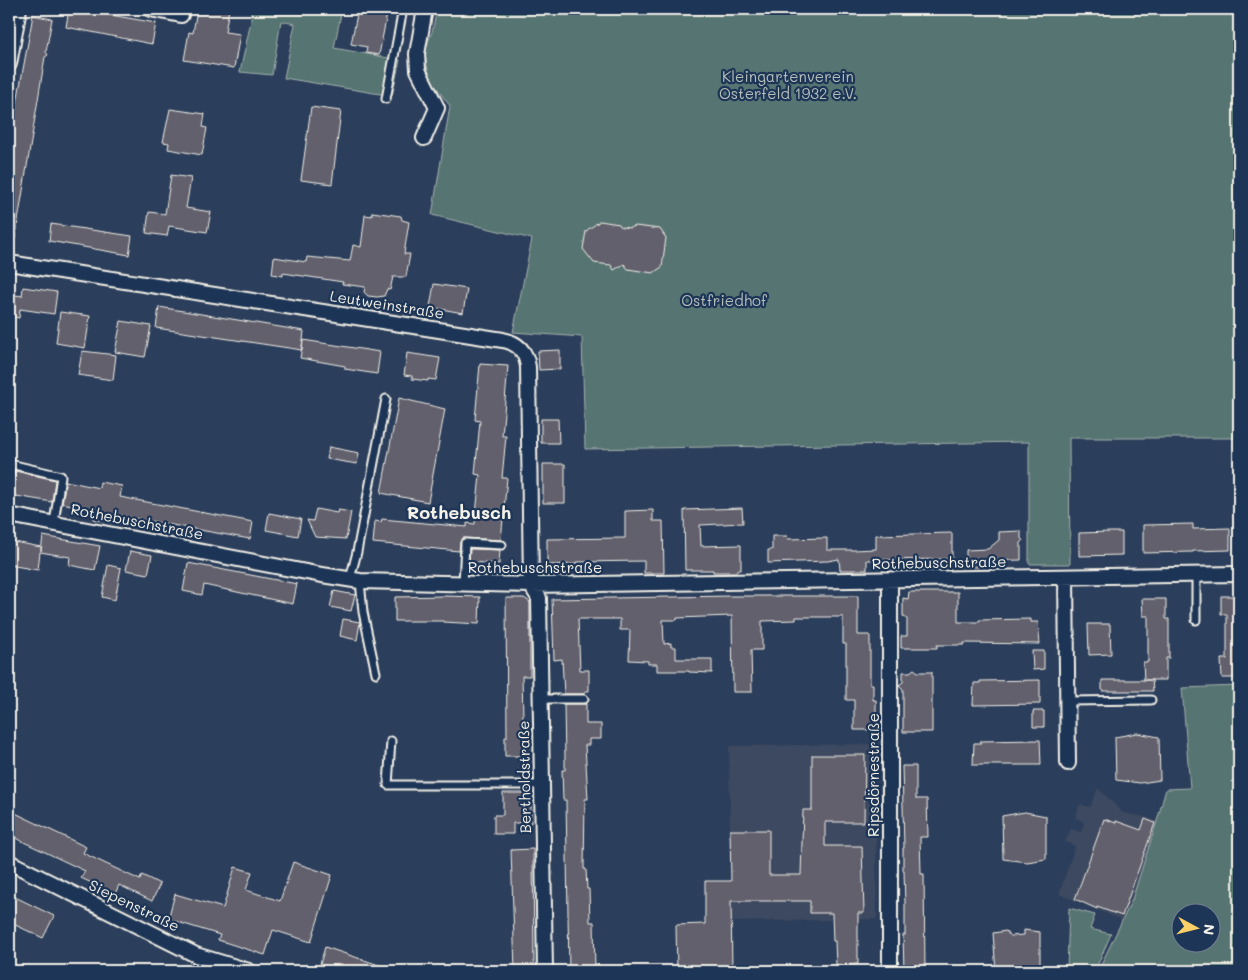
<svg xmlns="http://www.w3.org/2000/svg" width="1248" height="980" font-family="Mali,sans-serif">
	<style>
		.built { fill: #3c4860 }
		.green { fill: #567472; stroke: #a5b2ad; fill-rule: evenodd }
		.building { fill: #62606d; stroke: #f4f1e8 }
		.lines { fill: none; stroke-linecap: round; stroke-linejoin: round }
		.lane-casing { stroke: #f4f1e8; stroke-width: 11 }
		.street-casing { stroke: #f4f1e8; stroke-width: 18 }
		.lane { stroke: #1d3557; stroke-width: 7 }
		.street { stroke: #1d3557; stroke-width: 14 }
		.labels { text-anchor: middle; stroke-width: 4.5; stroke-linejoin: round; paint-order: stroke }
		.park-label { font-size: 15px; fill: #b5bfb9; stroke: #1d3557 }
		.street-label { font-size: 15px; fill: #f4f1e8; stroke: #1d3557 }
		.quarter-label { font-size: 18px; font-weight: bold; fill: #f4f1e8; stroke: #1d3557 }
	</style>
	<rect width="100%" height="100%" fill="#2b3e5b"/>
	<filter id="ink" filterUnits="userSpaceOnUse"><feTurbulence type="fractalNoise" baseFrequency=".02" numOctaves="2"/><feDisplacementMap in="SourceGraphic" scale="10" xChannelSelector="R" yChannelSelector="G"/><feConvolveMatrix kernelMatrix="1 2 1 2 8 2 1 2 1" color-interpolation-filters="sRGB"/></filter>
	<g filter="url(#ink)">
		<path class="built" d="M875 744 877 919 731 922 729 746Z
			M1098 788 1123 813 1145 817 1157 821 1132 900 1122 920 1059 894 1075 846 1065 842 1071 829 1081 832 1084 822 1075 818 1080 804 1090 807Z"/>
		<path class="green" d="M251 9H342L334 48 400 60 392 96 284 78 295 24 281 21 272 75 240 72 251 21Z
			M437 9H1239V438H1069L1070 564H1029V442L585 449 582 337 513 332 532 239 432 215 450 106 430 79 424 51 432 32Z
			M1239 686V971H1098L1132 900 1157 821 1166 789 1190 788 1182 688ZM1180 912H1210V942H1180Z
			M1069 908 1095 915 1090 929 1111 934 1095 971H1067Z"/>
		<path class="building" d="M69 9H77L156 23 152 44 66 27Z
			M197 9H229L225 32 240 34 234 68 184 60 189 32 193 33Z
			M358 9 374 12 375 9H388L379 55 366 53 367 47 351 44Z
			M33 15 52 19 46 52 48 55 45 57 15 239H9V146Z
			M311 107 341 111 332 184 301 180Z
			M170 109 205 114 203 127 207 128 202 155 168 149 169 143 163 142Z
			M171 175 191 178 186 208 211 212 207 232 169 226 167 236 146 233 149 212 165 214Z
			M372 212 401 216 402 220 409 222 404 254H410L406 277H393L390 290 387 289 384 296 377 297 368 296 364 292 365 287 342 284 343 282 283 273V276L272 274 274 257 306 262 307 257 350 261 353 245 361 247 365 215 372 216Z
			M600 221 619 224 621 227 630 228 635 226 660 229 666 238 662 267 653 273 628 269 624 264 614 270 611 265 594 263 583 249 586 231Z
			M51 224 132 236 129 255 49 241Z
			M434 284 467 289 463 313 430 307Z
			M23 287 57 292 54 314 20 309 19 318 9 316V294L22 296Z
			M159 307 304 331 302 350 156 328Z
			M60 312 90 316 85 348 56 343Z
			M121 321 151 326 145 357 115 352Z
			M303 340 380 352 377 374 345 369V366L300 358Z
			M560 350V369L539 370 538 351Z
			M82 351 116 355 113 380 78 375Z
			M407 353 440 358 436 380 428 379V381L412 379V376L404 375Z
			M480 364 508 366 502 436H506L502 478H507L501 540 463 538 460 542 459 551 373 543 375 521 381 522 382 519 467 527V523L475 524 480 475 475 474 480 421 475 420Z
			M399 398 445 409 428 502 381 493Z
			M541 419H558L559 443H541Z
			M329 447 359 453 357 464 327 459Z
			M543 464H565V503H543Z
			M15 471 55 480 52 502 10 495Z
			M66 481 99 488 100 482 122 486 120 497 253 522 250 539 116 515 115 523 93 519 95 510 62 503Z
			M742 508 743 523 700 525 701 546 741 545V570H737V572H713V570H685L684 510Z
			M316 509 337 513 338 510 351 512 346 539 315 537 307 520 313 521Z
			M653 510V521H663L664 573H644V561L576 562V564L547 565V539L625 538V511Z
			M269 513 301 519 298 536 266 530Z
			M1193 524V529L1230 528V550L1193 551V552L1143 553V525Z
			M1021 531V538L1023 541 1021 543V560L986 561V567H966V550L988 549 999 540V532Z
			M1111 532H1122V555L1079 556V533Z
			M952 533V559L867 560V570H840L839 559 828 561 768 563V550H772V536H787L788 539 827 538V550H853L876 549V535Z
			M43 536 100 546 95 570 69 565 70 557 40 552 38 570 9 565V541L41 547V551Z
			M470 549 500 550 499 564 469 562Z
			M130 551 152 555 148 574 126 570Z
			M188 563 297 584 293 604 204 585 202 595 183 591Z
			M108 565 121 568 115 600 102 597Z
			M334 591 355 595 351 611 330 607Z
			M909 592H958V622H979V620L1031 619V622H1038L1040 644 964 643V645H937V648H901V636H907V619L903 616V598L908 599Z
			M444 596 480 597 479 624 443 622V621H395V597Z
			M732 596H858V635H870V684H873V700H876V730H854V700H846V644H843V617H796V620L762 621V650H751L752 692H733L732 616 677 618V620H663L664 644 671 643V647H676V659H712V673L689 672V671H657V664H648V661L629 660 630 630H620V619H578L580 670H589V691H585V694H564L562 659 554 660 552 599Z
			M1221 596H1239V678H1222L1221 659H1227V614H1221Z
			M506 598H524L530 602V676H522L524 756H505V737H507Z
			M1142 599H1166V619H1169V658H1166V680H1144H1152L1153 691H1102V680H1144L1143 662H1148V616H1143Z
			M343 619 360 622 357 640 340 636Z
			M1088 624H1110L1111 654 1089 655Z
			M1032 651H1044V669L1033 670Z
			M914 669 918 672H932V732H903V689L899 685 903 682V672H910Z
			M1040 680V704L973 705 974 683H980V681Z
			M564 704H586V724H601V739H589V745H585L588 799H585L584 869H586L587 889H589L590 922H594L595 971H569L566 800H563L562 770H565V760Z
			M1033 711H1044V727H1033Z
			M1137 733 1159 737 1160 780 1140 783 1116 780 1115 737Z
			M1040 740 1041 765H973L974 743H981L980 741Z
			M812 755H865L864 822H825V846H862L864 913H858V964L836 965 835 941H833L832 913H810V901H731L732 969 677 971 676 925 705 924V881H731L730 830H769V875H801L803 810H812Z
			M902 766H916V799H927L928 837H920L921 874H924L925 971H904L903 935H905V904L904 871H903V848H904Z
			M503 793H531V823H513V834H494V815H503Z
			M9 810 86 847 83 853 140 880 142 875 160 884 152 901 119 885 115 894 81 878 85 871 9 835Z
			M1025 812 1046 816V859L1027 862 1003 859 1002 816Z
			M1104 819 1116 823V821L1141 830 1145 819 1155 823 1122 916 1097 907V909L1075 899Z
			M533 849 534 971H515L511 850Z
			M293 862 332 875 311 942 273 930 265 955 218 940 220 935 168 919 175 894 223 908 235 867 252 872 246 890 280 901Z
			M9 894 54 916 43 938 9 922Z
			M1024 930 1040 932V971H996L993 933 1006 931 1010 936 1024 935Z
			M325 947 391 969V971H318Z"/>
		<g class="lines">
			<g class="lane-casing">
				<path id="lane" d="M386 99 403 9
					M9 471 10 464 61 476 54 523
					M1196 574V620
					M350 579 357 552 386 399
					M360 581 363 612 376 673
					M463 584 465 543 502 545
					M540 699H584
					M1068 701 1151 700
					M391 741 388 785H542"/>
			</g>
			<g class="street-casing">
				<path id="street" d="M150 9 181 15
					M9 64 19 9
					M424 138 437 108 418 70 417 54 425 9
					M9 263 503 340C518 343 526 351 528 367L531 585 539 598 545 971
					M9 515 322 575 360 581 531 585 1239 574
					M1066 577 1068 763
					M9 862 196 955 249 971
					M890 971V580"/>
			</g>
			<use href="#lane" class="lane"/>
			<use href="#street" class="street"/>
		</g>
	</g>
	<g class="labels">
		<g class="park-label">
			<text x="788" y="82">Kleingartenverein<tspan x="788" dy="17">Osterfeld 1932 e.V.</tspan></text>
			<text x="724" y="306">Ostfriedhof</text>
		</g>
		<g class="street-label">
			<text transform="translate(387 305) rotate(9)" y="5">Leutweinstraße</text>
			<text transform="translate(137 522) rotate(11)" y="5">Rothebuschstraße</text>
			<text transform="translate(939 563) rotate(-1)" y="5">Rothebuschstraße</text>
			<text x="535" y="573">Rothebuschstraße</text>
			<text transform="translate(874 775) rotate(-90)" y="5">Ripsdörnestraße</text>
			<text transform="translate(525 777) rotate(-91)" y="5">Bertholdstraße</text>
			<text transform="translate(134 906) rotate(26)" y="5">Siepenstraße</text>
		</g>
		<g class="quarter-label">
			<text x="459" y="519">Rothebusch</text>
		</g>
	</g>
	<rect width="1248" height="980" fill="none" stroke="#1d3557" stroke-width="30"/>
	<rect x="15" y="15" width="1218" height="950" fill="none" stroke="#f4f1e8" stroke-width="2" filter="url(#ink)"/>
	<g transform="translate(1196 928) rotate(97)"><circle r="24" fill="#1d3557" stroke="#738091"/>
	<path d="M0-4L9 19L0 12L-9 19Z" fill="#ffd166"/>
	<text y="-8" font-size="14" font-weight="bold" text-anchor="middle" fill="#f4f1e8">N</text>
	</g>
</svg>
